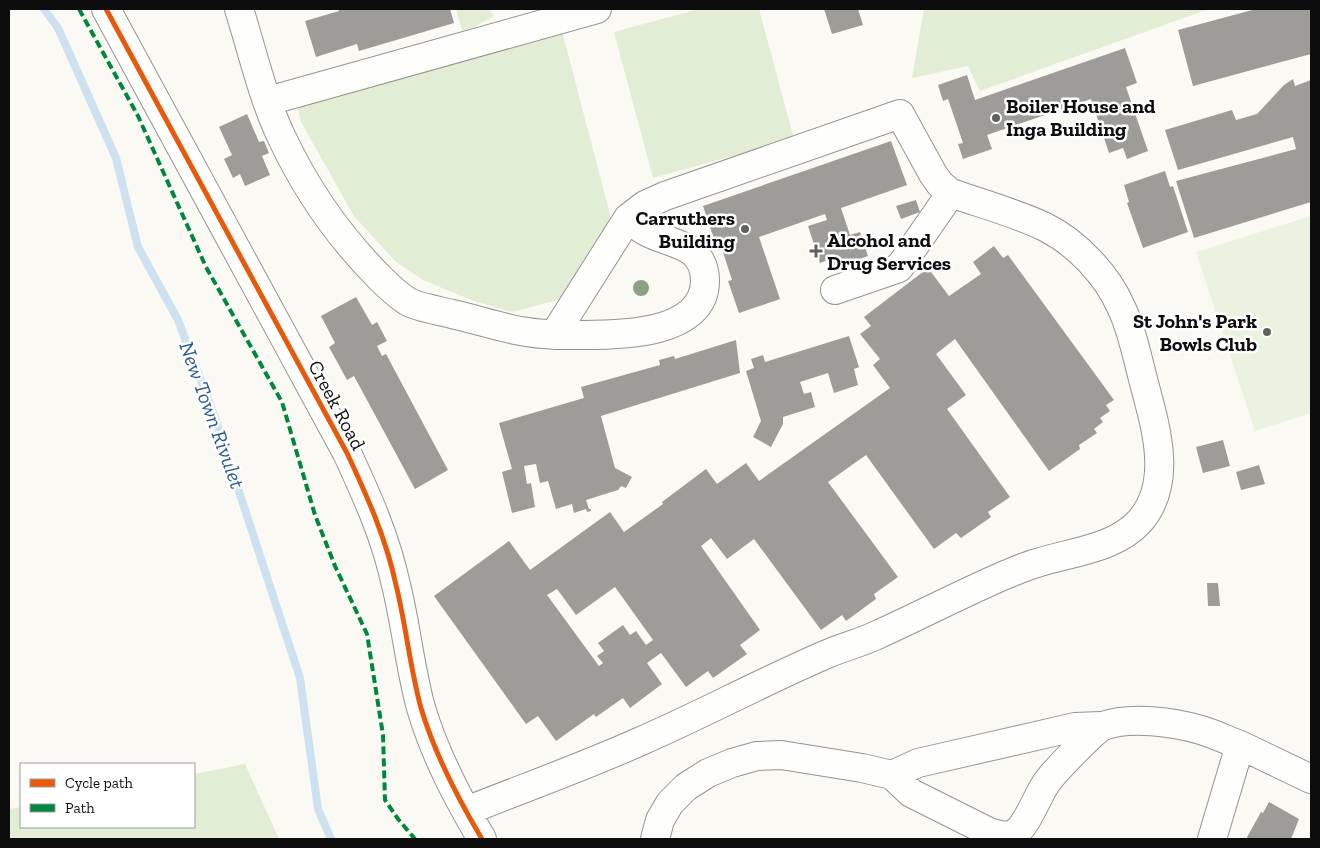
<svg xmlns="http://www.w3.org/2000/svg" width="1320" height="848" font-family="'Zilla Slab',serif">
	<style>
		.green { fill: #e2edd5 }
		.pitch { fill: #ebf2df }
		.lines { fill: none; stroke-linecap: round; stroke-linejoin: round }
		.stream { stroke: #cde1f0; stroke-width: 8 }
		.building { fill: #9e9c98; fill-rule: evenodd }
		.minor-casing { stroke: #949391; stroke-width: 30 }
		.minor { stroke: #fefefd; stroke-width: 28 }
		.quiet { stroke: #00873e; stroke-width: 4; stroke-dasharray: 8 4; stroke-linecap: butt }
		.cycleway-casing { stroke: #fff; stroke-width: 8 }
		.cycleway { stroke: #e8590c; stroke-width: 5 }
		.tree { fill: #89a382 }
		.poi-dot { fill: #60605e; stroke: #fff; stroke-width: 2 }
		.labels { text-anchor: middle; stroke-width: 5; stroke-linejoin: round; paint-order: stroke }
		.poi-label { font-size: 20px; font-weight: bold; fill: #0d0d0d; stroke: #fff; text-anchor: start }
		.street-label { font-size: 20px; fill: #0d0d0d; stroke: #fff }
		.water-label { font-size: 21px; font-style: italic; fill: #265990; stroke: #fff }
	</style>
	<rect width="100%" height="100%" fill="#faf9f3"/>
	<path class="green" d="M456 9H489L494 16 463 33Z
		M699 9H759L794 139 653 178 614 32Z
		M924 9H1209L980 91 968 66 912 78Z
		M562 31 611 218 565 298 512 312 471 300 423 280 395 261 354 216 301 122 297 105Z
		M245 764 279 839H9V809L21 807V827H194V774Z"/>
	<path class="pitch" d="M1311 216V413L1255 431 1196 252Z"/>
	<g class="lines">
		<path class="stream" d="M44 9 58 28 116 158 138 247 178 320 214 415 300 678 318 809 331 839"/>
	</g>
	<path class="building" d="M339 9H450L454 23 359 51 357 44 316 57 305 21 339 11Z
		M824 9H858L863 25 832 34Z
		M1256 9H1311V54L1193 86 1178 30Z
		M1125 48 1137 83 1126 87 1148 151 1127 159 1123 148 1109 153 1091 99 987 135 992 149 963 159 958 144 963 143 948 99 943 101 938 85 967 75 975 100Z
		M1293 79 1295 86 1311 80V202L1194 238 1176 181 1296 149 1293 137 1178 170 1165 130 1232 110 1236 120 1257 114 1284 85Z
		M247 114 259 142 264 141 269 153 262 156 270 175 245 186 240 174 233 178 224 159 232 155 219 127Z
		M891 141 907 185 841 208 850 235 860 232 868 256 831 269 828 260 820 263 808 226 827 220 825 214 759 237 780 299 739 313 728 281 732 280 722 249 718 251 703 206Z
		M1165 171 1170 187 1173 186 1188 232 1143 248 1127 203 1129 202 1124 185Z
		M916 200 920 212 901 219 896 206Z
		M994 246 1003 258 1008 255 1114 400 1106 405 1110 411 1100 418 1103 422 1094 429 1097 433 1079 445 1080 449 1049 471 955 339 936 354 966 395 947 409 1010 497 988 512 991 517 961 538 956 533 934 549 866 455 828 482 898 577 874 594 876 599 846 621 842 615 821 630 754 539 727 559 711 538 701 546 760 630 740 645 747 654 713 678 708 671 686 687 661 653 647 663 662 684 630 708 623 698 596 717 594 714 556 741 538 716 526 724 434 596 509 541 530 570 610 512 624 532 663 504 662 502 706 469 717 484 746 463 759 481 890 388 873 365 880 359 860 334 871 326 864 317 928 268 949 296 981 274 973 262ZM615 587 653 640 646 645 636 631 630 635 623 625 598 643 604 651 597 656 603 663 599 666 547 595 557 589 576 615Z
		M356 297 372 325 377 322 387 341 377 346 382 356 386 354 448 470 415 489 354 376 347 380 329 347 335 343 321 316Z
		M849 336 859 367 854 369 858 385 834 393 828 373 800 382 804 394 811 392 815 407 783 417V424L771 447 753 437 761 421 746 371 754 368 751 359 763 355 765 362Z
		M736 340 740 373 601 416 615 468 632 477 626 488 621 486 618 490 586 500 589 509H591V511L587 512 586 509 574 513 572 504 556 509 548 481 540 483 536 464 524 466 527 484 531 483 535 507 512 513 502 472 512 469 499 423 584 398 581 387 660 365 659 360 674 356 675 359Z
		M1223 440 1230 466 1203 473 1196 447Z
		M1259 465 1265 484 1241 490 1236 472Z
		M1207 583H1218L1220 606H1208Z
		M1269 802 1299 819 1291 839H1246L1261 812 1263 813Z"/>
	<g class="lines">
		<g class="minor-casing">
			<path id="minor" d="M106 9 347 453C367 496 386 538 396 585 406 625 410 668 421 708 435 755 457 797 482 839
				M239 9C252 50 263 99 282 138 306 189 341 239 381 279 388 286 398 295 407 301 416 307 441 311 452 314 475 319 498 327 521 331 541 335 562 335 583 335 619 335 706 335 705 280 704 243 671 245 647 232 640 229 634 223 628 218
				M268 101 597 9
				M835 290 899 268 951 193
				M892 775 918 763 1075 727 1101 726
				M466 811C524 788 583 767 641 741 703 714 764 681 827 654 843 647 860 643 877 635 919 616 961 594 1005 575 1015 571 1026 566 1037 563 1071 552 1115 549 1140 521 1178 477 1150 412 1139 363 1134 344 1130 325 1121 307 1107 275 1077 243 1045 227 1016 213 982 204 951 193L940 184 933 174 900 114 665 196 645 205 628 218 554 335
				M655 839 660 820 670 803 686 787 708 773 732 763 757 756 781 755 862 768 892 775 911 793 989 832C996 834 1007 838 1015 833 1027 826 1038 794 1047 782 1053 773 1096 728 1103 726 1130 716 1174 722 1201 730 1214 734 1227 740 1240 745
				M1212 839 1240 745 1311 779"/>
		</g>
		<use href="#minor" class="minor"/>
		<path class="quiet" d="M79 9 138 116 206 267 282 402 315 515 335 566 367 634 383 735 385 800 398 819 415 839"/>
		<g class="cycleway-casing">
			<path id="cycleway" d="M106 9 347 453C367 496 386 538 396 585 406 625 410 668 421 708 435 755 457 797 482 839"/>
		</g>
		<use href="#cycleway" class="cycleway"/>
	</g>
	<circle class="tree" cx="641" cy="288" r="8"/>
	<g class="poi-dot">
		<circle cx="996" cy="118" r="5"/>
		<circle cx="745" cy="229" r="5"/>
		<path d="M813.5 243.5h5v5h5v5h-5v5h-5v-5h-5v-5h5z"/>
		<circle cx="1267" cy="332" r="5"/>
	</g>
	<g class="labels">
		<g class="poi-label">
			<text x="1006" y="113">Boiler House and<tspan x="1006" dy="23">Inga Building</tspan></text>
			<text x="735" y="225" text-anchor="end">Carruthers<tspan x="735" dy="23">Building</tspan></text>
			<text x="827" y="247">Alcohol and<tspan x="827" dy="23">Drug Services</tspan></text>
			<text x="1257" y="328" text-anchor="end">St John's Park<tspan x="1257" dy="23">Bowls Club</tspan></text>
		</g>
		<g class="street-label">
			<text transform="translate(337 405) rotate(62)" y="7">Creek Road</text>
		</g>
		<g class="water-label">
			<text transform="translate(212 415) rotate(70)" y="7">New Town Rivulet</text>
		</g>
	</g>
	<rect width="1320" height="848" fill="none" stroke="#0d0d0d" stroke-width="20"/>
	<rect x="20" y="763" width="175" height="65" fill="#ffffff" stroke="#9e9e9e"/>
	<rect x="30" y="779" width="25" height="8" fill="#e8590c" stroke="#9e9e9e"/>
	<text x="65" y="788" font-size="15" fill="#0d0d0d">Cycle path</text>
	<rect x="30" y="804" width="25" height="8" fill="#00873e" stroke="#9e9e9e"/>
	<text x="65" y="813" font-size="15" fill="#0d0d0d">Path</text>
</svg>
